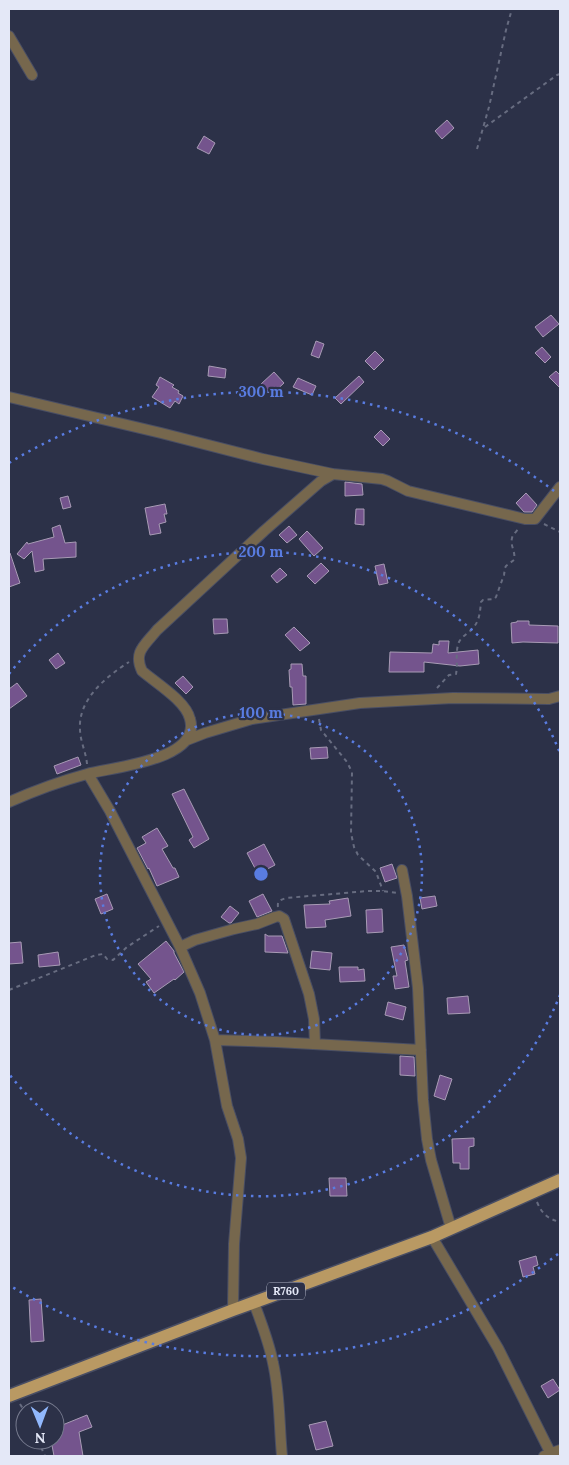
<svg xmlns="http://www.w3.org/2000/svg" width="569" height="1465" font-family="Lora,serif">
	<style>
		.building { fill: #74548d; stroke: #a89bb5 }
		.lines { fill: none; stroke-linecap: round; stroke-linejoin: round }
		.minor-casing { stroke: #494e64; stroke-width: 12 }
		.primary-casing { stroke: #494e64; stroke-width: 15 }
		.path { stroke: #676c80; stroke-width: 2; stroke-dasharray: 4 4; stroke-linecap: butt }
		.minor { stroke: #76674d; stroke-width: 10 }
		.primary { stroke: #b99963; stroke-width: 12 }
		.ring { fill: none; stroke: #597ce1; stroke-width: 2.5; stroke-dasharray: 2.5 5 }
		.labels { text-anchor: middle; stroke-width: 4.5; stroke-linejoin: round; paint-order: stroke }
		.shield { fill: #2c3148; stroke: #adb1c2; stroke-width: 1 }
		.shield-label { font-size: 11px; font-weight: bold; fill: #e4e8f7 }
		.centre { fill: #597ce1; stroke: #2c3148; stroke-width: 2.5 }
		.ring-label { font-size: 15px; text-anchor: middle; font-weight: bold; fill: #597ce1; stroke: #2c3148; stroke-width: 4.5; stroke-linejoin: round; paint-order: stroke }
	</style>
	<rect width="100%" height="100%" fill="#2c3148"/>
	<path class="building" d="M447 120 454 128 442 139 435 131Z
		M204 136 215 143 209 154 197 148Z
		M551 315 559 324 543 337 535 327Z
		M316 341 324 344 319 358 311 355Z
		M542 347 551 357 545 363 535 353Z
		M375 351 384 360 374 370 365 361Z
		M209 366 226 369 225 378 208 376Z
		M556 371 560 375V388L549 377Z
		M274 372 284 383 271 395 261 384Z
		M359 376 364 382 341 404 335 398Z
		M160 377 174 385 172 387 179 391 178 393 183 396 179 404 175 401 170 408 152 397 159 387 156 385Z
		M298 378 316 386 312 395 293 387Z
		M381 430 390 439 383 446 374 437Z
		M345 482 362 484 363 495 345 496Z
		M526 493 537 505 532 512H524L516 503Z
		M68 496 71 507 63 509 60 498Z
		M165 504 167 514H164L166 522 159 524 161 533 150 535 145 508Z
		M356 509H364V525L355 524Z
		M60 525 65 543 76 542V557L43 559 44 570 35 572 32 551 24 559 17 554 27 542 28 544 54 537 52 528Z
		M289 526 297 535 287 543 279 535Z
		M307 531 323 548 314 556 299 539Z
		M9 553H10L20 583 9 587Z
		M321 563 329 571 315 584 307 576Z
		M384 564 388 583 379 585 375 566Z
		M280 568 287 575 277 583 271 576Z
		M213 619H227L228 633 214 634Z
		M517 621H529V625L558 626V643L523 642 512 643 511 623 517 622Z
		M294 627 310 643 300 651 285 635Z
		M439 641H449L448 653 478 650 479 664 460 666 424 662V672H389L390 652 432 653 433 644 439 645Z
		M58 653 65 663 56 669 49 660Z
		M291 664H302L303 676H306V704L293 705 292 687H290L289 670 291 669Z
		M183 676 193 687 186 694 175 683Z
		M17 683 27 696 9 709V689Z
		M327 747 328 758 311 759 310 748Z
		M78 757 81 765 57 774 54 766Z
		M184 789 209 839 194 848 189 840 193 837 172 794Z
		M157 828 168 846 162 849 173 868H175L179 877 157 886 149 868 148 869 137 848 146 843 142 837Z
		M264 844 275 865 258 874 247 853Z
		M392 864 397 878 385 882 380 868Z
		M107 894 113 909 101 914 95 899Z
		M263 894 272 911 257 917 249 901Z
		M435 896 437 906 422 909 420 898Z
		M348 898 351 916 325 920 326 927 306 928 304 905 330 904 329 901Z
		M230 906 239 913 231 923H229L221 917Z
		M382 909 383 932 367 933 366 910Z
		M265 934 268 936H282L288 953 265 952Z
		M166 941 174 951V953L184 972 175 980 174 979 154 993 146 982 151 979 138 964Z
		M21 942 23 963 9 964V943Z
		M404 945 408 960 405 961 409 987 395 989 393 976H397L391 947Z
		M312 951 332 953 330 970 310 968Z
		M58 952 60 965 39 967 38 955Z
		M339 967H358V970L364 969 365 981 340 982Z
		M468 996 470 1013 448 1014 447 998Z
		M388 1002 406 1007 403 1020 385 1015Z
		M400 1056 414 1057 415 1076 400 1075Z
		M440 1075 452 1079 445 1100 434 1096Z
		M474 1138V1146L469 1147V1169H460V1163H453L452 1139Z
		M329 1178H346L347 1196H330Z
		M536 1256 538 1265 533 1267 535 1274 523 1277 519 1261Z
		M41 1299 44 1341 31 1342 29 1300Z
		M553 1379 560 1390 548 1398 541 1386Z
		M87 1415 92 1427 79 1432 83 1456H54L51 1440H55V1428Z
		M326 1421 333 1446 316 1450 309 1425Z"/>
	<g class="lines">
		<g class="minor-casing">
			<path id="minor" d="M9 36 32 75
				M9 397 161 433 263 459 333 474 382 479 388 481 408 491 525 519H535L560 487
				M187 740 205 733 252 719 360 703 453 698 549 699 560 696
				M88 774 110 811 180 947 200 993 215 1040 227 1106 238 1139 241 1158 234 1244 233 1310
				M9 802C34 791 61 781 87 774 113 767 202 760 190 719 186 701 156 683 142 671 133 652 145 645 157 630L264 531 321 481 333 474
				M402 870 407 896 418 988 423 1100 427 1139 431 1160 451 1228
				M180 947 195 940 234 929 257 924 275 917 279 916 284 919 309 994 314 1019 315 1044
				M215 1040 277 1042 421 1050
				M432 1237 498 1348 552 1456
				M254 1303C261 1322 269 1342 273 1363 280 1393 279 1425 282 1456
				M544 1456 560 1450"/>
		</g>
		<g class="primary-casing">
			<path id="primary" d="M9 1396 233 1310 432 1237 560 1180"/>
		</g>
		<path class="path" d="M485 127 557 75 560 74
			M477 149 489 107 506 30 512 9
			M544 524 560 532
			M437 688 449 675 456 674C458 664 455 651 459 642 462 636 469 633 473 628 480 620 480 611 481 602L483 600 494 599 496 597 504 575 505 568 506 566 514 560C516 552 510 546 512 538 513 534 517 531 519 528
			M319 719 321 730 347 762 352 772 351 833 354 847 358 855 376 872 383 891
			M87 764C86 752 80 741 80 729 78 699 107 676 129 662
			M278 907C277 900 281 900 286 898L368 891H383L397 893
			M9 990 96 955 103 954 107 959 113 960 127 947 159 926
			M537 1202C542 1214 548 1219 560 1222
			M20 1404 25 1412
			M38 1440 45 1456"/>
		<use href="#minor" class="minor"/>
		<use href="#primary" class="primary"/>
	</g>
	<g class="ring">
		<circle cx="261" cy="874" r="161"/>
		<path d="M560 995A322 322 0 0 1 9 1074M9 674A322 322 0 0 1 560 753"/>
		<path d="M558 1254A482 482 0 0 1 9 1285M9 463A482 482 0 0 1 558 494"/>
	</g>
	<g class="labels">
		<rect class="shield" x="267" y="1282.5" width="38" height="17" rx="4"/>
		<g class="shield-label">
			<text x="286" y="1295">R760</text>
		</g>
	</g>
	<circle cx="261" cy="874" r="8" class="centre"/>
	<g class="ring-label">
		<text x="261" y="397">300 m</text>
		<text x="261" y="557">200 m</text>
		<text x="261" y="718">100 m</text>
	</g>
	<rect width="569" height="1465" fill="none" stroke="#e4e8f7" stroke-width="20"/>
	<g transform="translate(40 1425) rotate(179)"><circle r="24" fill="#2c3148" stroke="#767a8e"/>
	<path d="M0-4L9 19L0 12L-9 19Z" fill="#91b8fd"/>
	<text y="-8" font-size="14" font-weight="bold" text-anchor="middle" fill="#e4e8f7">N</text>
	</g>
</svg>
